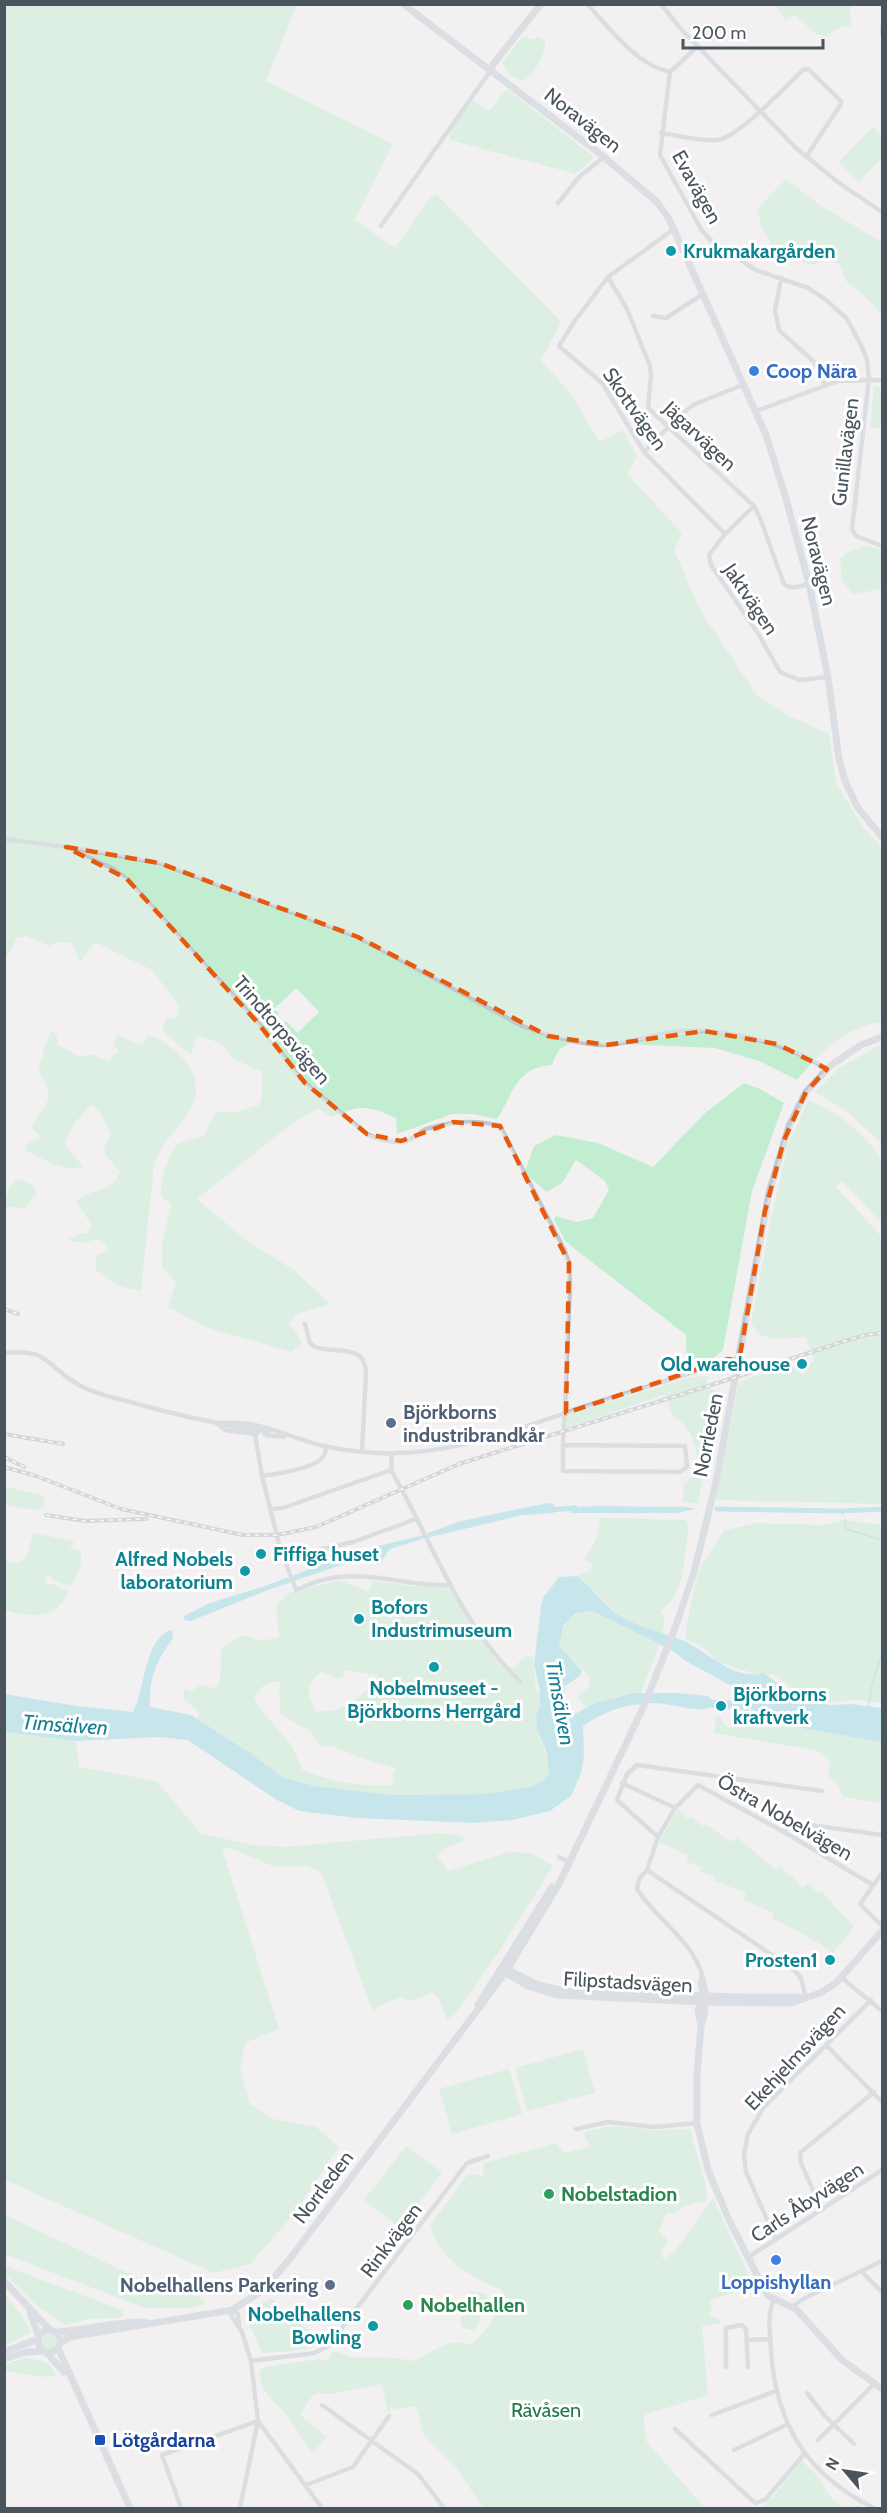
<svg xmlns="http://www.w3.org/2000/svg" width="887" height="2513" font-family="Cabin,sans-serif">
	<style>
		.green { fill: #c2edd1; fill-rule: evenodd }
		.water { fill: #92d9e7 }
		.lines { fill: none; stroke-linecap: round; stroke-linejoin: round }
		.stream { stroke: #92d9e7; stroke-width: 1.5 }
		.canal { stroke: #92d9e7; stroke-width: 5 }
		.river { stroke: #92d9e7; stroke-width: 8 }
		.street { stroke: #bfc8ce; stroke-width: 4.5 }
		.secondary { stroke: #bfcad3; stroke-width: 7 }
		.rail-casing { stroke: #b3b6ba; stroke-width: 4 }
		.rail { stroke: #fff; stroke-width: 1.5; stroke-dasharray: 4.5; stroke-linecap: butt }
		.marked { fill: none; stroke: #e8590c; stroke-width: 4.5; stroke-dasharray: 12 8; stroke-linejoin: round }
		.culture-dot { fill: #0f9aa8; stroke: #fff; stroke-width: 2 }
		.shop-dot { fill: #3f7fe0; stroke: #fff; stroke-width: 2 }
		.service-dot { fill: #5c6f8a; stroke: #fff; stroke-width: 2 }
		.leisure-dot { fill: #2e9e5b; stroke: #fff; stroke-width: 2 }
		.transit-dot { fill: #1a4fb4; stroke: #fff; stroke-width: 2 }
		.labels { text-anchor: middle; stroke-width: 6; stroke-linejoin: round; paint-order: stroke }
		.street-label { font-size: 20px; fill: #49545d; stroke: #fff }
		.culture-label { font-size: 20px; font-weight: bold; fill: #0d838f; stroke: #fff; text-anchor: start }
		.shop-label { font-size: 20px; font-weight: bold; fill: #366cbe; stroke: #fff; text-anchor: start }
		.service-label { font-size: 20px; font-weight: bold; fill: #4e5e75; stroke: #fff; text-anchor: start }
		.leisure-label { font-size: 20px; font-weight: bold; fill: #27864d; stroke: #fff; text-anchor: start }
		.park-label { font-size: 20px; fill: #1d7b48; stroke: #fff }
		.transit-label { font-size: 20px; font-weight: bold; fill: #164399; stroke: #fff; text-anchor: start }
		.water-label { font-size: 21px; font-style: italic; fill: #168094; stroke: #fff }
	</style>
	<rect width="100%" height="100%" fill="#f3f0f1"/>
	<path class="green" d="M5 5H297L266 81 393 144 355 220 395 248 431 196 437 195 561 322 541 360 572 395 599 442 623 430 637 457 627 474 682 533 674 550 700 610 756 694 789 716 829 734 836 783 864 828 882 847V1022C846 1026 819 1053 797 1080L759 1061 715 1048 578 1042C561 1045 558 1049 552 1065 515 1068 514 1093 497 1119L472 1114H452L397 1134 396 1118C369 1106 360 1104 332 1117L318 1109 294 1122 197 1199 247 1241 294 1270 330 1304 296 1314 289 1324 297 1333 301 1344 292 1352 208 1328 168 1307 176 1282 162 1268V1245L171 1204 161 1197C161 1177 166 1162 177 1144L204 1136 214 1114 221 1111 233 1113 259 1105 262 1096V1072L232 1058 222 1044 201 1036 195 1040 192 1053H187C179 1044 167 1037 162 1028L168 1017 176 1019 179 1006 152 970 95 942 80 963 72 943 57 942 49 946 27 936 17 938 5 960ZM296 988 319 1012 298 1033 286 1021 280 1026 275 1021 279 1013 274 1009Z
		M777 5H850L851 26 838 28 825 36 816 34 795 15 786 21 777 9Z
		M523 36 533 40 538 37 545 40C547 53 534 75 523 81L511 76 502 63Z
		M507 89 594 157 576 174 450 140 449 133 472 100 489 111Z
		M873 127 882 136V158L859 182 839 162Z
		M786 179 821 206 882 242V317L870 301 845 280 840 264 826 260 812 265 777 254 762 228 757 209Z
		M874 387H882V429L870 427Z
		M864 546 882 550V589L853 594 842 580 840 559 846 553Z
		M53 1030 57 1037V1044L79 1057 91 1054 108 1061 119 1051 113 1044 118 1035 142 1046 149 1035C179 1047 209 1076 190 1110 179 1129 160 1143 154 1165L141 1291 119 1286 96 1270V1256L108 1251 106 1244 97 1239 83 1243 67 1240 78 1234 88 1233 92 1225 76 1202C90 1186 108 1198 120 1172 108 1155 97 1155 111 1134L100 1112 91 1105C79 1117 70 1128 65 1144L83 1167C61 1172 45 1159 25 1150L30 1141 41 1138 31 1127 49 1099 48 1090 38 1069C44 1056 44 1042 53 1030Z
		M882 1044V1144L847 1111 815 1092 839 1068Z
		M744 1083 760 1089 784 1103 752 1191 723 1350 712 1359 687 1367 686 1335 566 1242 554 1220 556 1216 576 1222 593 1218 609 1190 605 1181 576 1160 562 1183 547 1192 530 1178 525 1171 534 1146 556 1135 598 1143 653 1167 704 1114Z
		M808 1100C836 1110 866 1135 882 1160V1223L842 1181 836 1187 882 1237V1504L716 1500 739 1382 789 1365 804 1375 814 1359 805 1337 777 1339 759 1335 751 1323 770 1223 788 1145Z
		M16 1180C27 1181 32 1184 37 1193L25 1208 7 1207 5 1203 9 1187Z
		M709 1376 707 1383 709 1388 717 1391 698 1504 683 1502 684 1483C704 1472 698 1441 684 1425 680 1420 673 1419 671 1412 668 1405 670 1402 664 1395L566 1428V1415L692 1377Z
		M5 1487 40 1494 45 1498 43 1507 36 1510 5 1505Z
		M600 1518 686 1520 689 1528C683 1557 687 1591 661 1611L665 1620 662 1634 633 1624 615 1612 577 1576 591 1570 592 1563 584 1559C593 1546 600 1534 600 1518Z
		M845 1520 882 1525V1703L861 1700 827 1702 801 1695 773 1674 758 1675 716 1661 701 1645 685 1640C686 1626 696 1572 703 1562 710 1552 717 1542 724 1531L755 1523 823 1525Z
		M34 1533 75 1542 69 1547 81 1551C82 1563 79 1578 70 1586L53 1580 51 1576 45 1577 46 1584H54L68 1591C60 1620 27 1618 5 1610V1563L6 1561C30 1567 27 1552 32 1535Z
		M340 1580 369 1592 373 1581 413 1586 448 1587 475 1632 502 1667H514L525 1657 533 1656 536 1690 540 1692C540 1697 541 1703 540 1707 539 1715 535 1718 537 1726 540 1744 549 1754 549 1774L541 1782 531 1787 485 1794 392 1795 314 1786 282 1777 253 1755 197 1719 199 1712 183 1698 184 1689 191 1692 198 1685 215 1688 220 1683 221 1649 231 1641 245 1635 261 1641 279 1637 276 1606 289 1593ZM344 1670 378 1675C363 1698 344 1714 316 1711 307 1695 305 1683 322 1672L336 1679 343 1677ZM276 1681 281 1683 279 1693 281 1715 309 1730 322 1747 332 1746 367 1760 396 1768 393 1774V1782L396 1784C367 1789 330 1781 302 1770L292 1746 260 1708 254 1698 264 1685Z
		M587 1611 607 1616 659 1645 641 1693 618 1696 586 1708 577 1698 589 1686 590 1678 559 1645C563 1627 567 1615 587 1611Z
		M745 1706 767 1718 789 1726 882 1742V1803L843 1797 838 1784 828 1776 830 1761 818 1751 714 1733 716 1716 721 1717 724 1725 730 1728 742 1723 743 1716 738 1710Z
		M4 1732 76 1741 79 1767 157 1781 200 1833 253 1845 284 1847 440 1833 461 1836 464 1838 463 1841 447 1847 437 1856 448 1871 510 1852 532 1853 553 1866 496 1956 456 2013 447 2020 438 1998 432 1992 411 2001 406 2000 402 1997 378 2006 373 2012 321 1872 307 1866 275 1867 229 1848 222 1849 279 2029 245 2043 240 2069 250 2104 273 2119 316 2127 339 2147 293 2215 250 2264 214 2273 5 2180Z
		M678 1809 688 1819 691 1816 703 1827 706 1824 731 1842 737 1837 776 1870 780 1867 790 1877 792 1876 802 1888 808 1883 818 1893 821 1891 854 1927 833 1953 821 1944 772 1918 773 1913 744 1900 746 1893 714 1881V1876L700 1872 701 1866 686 1862 688 1855 659 1842Z
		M583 2049 595 2093 527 2111 515 2068Z
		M509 2069 522 2114 452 2134 439 2089Z
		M611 2126 653 2130 690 2129C694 2148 709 2187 707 2202 695 2201 683 2206 675 2214L667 2213 659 2231 668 2241 661 2251V2256L665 2259 675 2251 713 2198 754 2287 710 2300 712 2312 709 2313V2316L719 2319 721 2323 702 2326 708 2395 644 2415 646 2441 705 2508H483L455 2466 424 2435 416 2406 395 2410 394 2407H391L388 2413 382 2384 330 2394 317 2393 310 2399 300 2415 327 2437 312 2453C302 2439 293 2422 282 2410 271 2397 259 2390 260 2371L265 2367 319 2359 327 2361 334 2351 352 2357H389L413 2361 446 2344 457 2342 472 2345 491 2323 503 2291C471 2276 440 2262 430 2225L467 2175 476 2174 483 2178 484 2163 556 2143 565 2153 591 2146 585 2138V2132Z
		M406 2146 442 2173 400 2228 364 2200Z
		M5 2215 145 2281 200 2297 206 2303 193 2308H144L5 2254Z
		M5 2266 122 2310 124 2315 120 2318 88 2319 66 2325 37 2306 5 2274Z
		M471 2291 485 2294 487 2298 475 2331 463 2328 460 2323Z
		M5 2294 24 2319 31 2333 5 2345Z
		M272 2299 291 2318 315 2334 320 2346 293 2351 262 2353 248 2321C252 2310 260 2303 272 2299Z
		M42 2341a7 7 0 1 1 14 0a7 7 0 1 1-14 0Z
		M24 2358C39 2360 49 2360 56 2375 47 2380 19 2372 5 2372V2364Z
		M801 2460C808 2467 818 2475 822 2483 829 2496 832 2501 846 2508L857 2505 865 2508H761L779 2490Z"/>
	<path class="water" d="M548 1503 554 1504V1513L523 1515 422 1539 390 1549 379 1565 362 1559 350 1562 268 1590 191 1621 184 1620V1616L210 1603 268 1585 357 1551 420 1536 461 1521Z
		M599 1506 686 1507 696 1509 677 1513H570L571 1507Z
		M577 1576C591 1587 603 1604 617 1614 636 1627 656 1630 677 1638 706 1648 731 1682 764 1673L792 1694 811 1701 829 1705 851 1704 882 1708V1742L789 1726 755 1713 749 1706 738 1710 729 1708V1704L742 1699 741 1693 737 1689 686 1661 671 1650 597 1613 587 1611 575 1614 564 1625 559 1645 582 1671 580 1676 565 1686C563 1698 567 1703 567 1714L573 1715 596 1703 633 1693H677L708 1696 711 1698V1707C697 1714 668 1702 652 1703 624 1704 605 1711 583 1726L584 1756 581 1773 571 1796 550 1811 512 1820 474 1823 358 1818 299 1811 275 1799 188 1740 159 1737 76 1741 5 1732 4 1694 77 1706 133 1712C145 1692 144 1637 172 1630L173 1639C157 1658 148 1681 150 1707L191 1715 253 1755 282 1777 314 1786 392 1795 484 1794 531 1787 541 1782 549 1774 547 1753 537 1729 536 1716 540 1707V1692L534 1664 541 1607 543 1598 559 1577Z"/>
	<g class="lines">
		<path class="stream" d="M842 1511 843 1515
			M845 1520 846 1529 882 1540
			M868 1708 872 1684 882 1653"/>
		<path class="canal" d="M717 1509 842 1511 882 1509
			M549 1510 576 1508"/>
		<path class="river" d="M703 1703 728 1705 740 1703"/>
		<path class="street" d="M587 4C610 28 636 65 670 72
			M661 4 680 28 796 148 839 183 882 212
			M882 27V33
			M698 46 670 72 660 155 701 229 710 240 756 270 808 288 825 299 847 319 861 345 867 360 869 378 852 529 856 536 882 546
			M661 133C679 135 699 142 717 140 739 137 785 87 803 70L808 69 841 101V104L806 157
			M558 203 579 177 604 157
			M381 226 491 70
			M674 229 608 277 574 322 559 346 603 384 644 452 725 534
			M608 277 627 309 650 366 651 375 648 408 754 506 760 518 784 584C792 590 800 586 809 584
			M781 278 775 311 779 330 814 362 825 385
			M653 316 666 318 703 294
			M756 411 838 381 882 380
			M644 452 680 415 695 404 745 384
			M754 506 725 534 709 555 711 565 759 635 780 672 799 680 828 677
			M4 839 66 847 112 868 127 879 258 1023 305 1083 367 1134C379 1140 401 1146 413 1138 419 1134 423 1129 430 1128 453 1121 477 1120 500 1126L564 1249 569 1263 570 1286 563 1445V1471L680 1472 687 1467 685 1446 563 1445
			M69 847 159 863 358 937 522 1026C547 1035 580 1046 606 1045 631 1044 654 1033 678 1031 727 1028 786 1043 827 1069
			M305 1324 310 1343 315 1347C334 1354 365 1343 366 1372L362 1452
			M4 1353C52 1348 46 1368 81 1386 97 1395 116 1398 134 1403 179 1416 223 1425 269 1432
			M715 1366H727L739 1361
			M217 1424C250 1416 295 1440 328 1447 344 1450 361 1452 377 1453 454 1457 527 1425 598 1402 641 1388 686 1377 728 1359L739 1361
			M219 1425 225 1430 257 1434
			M255 1434 262 1476 280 1548 296 1590C310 1584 324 1578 340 1577 377 1573 414 1587 451 1585
			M265 1435 284 1437
			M392 1453 391 1470C432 1541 459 1624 520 1681
			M262 1476C277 1474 308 1469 320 1460 325 1457 325 1451 327 1446
			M271 1509 283 1508 391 1470
			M284 1558 353 1542 416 1519
			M622 1783 675 1808 698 1785 784 1832 873 1885
			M675 1808 658 1837 647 1870 794 1970 801 1978 806 1998
			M784 1832 791 1822 797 1823 882 1835
			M658 1837 617 1800 627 1774 637 1765 822 1791
			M559 1857 568 1862
			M647 1870 639 1879 637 1889C662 1927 699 1942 706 1991L702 1995
			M882 1873 860 1904 882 1926
			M702 1974 700 1984 702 1995
			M842 1978 882 2011
			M826 2045 882 2102
			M576 2129 608 2122 654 2127 697 2123
			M822 2210 801 2163 800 2153 874 2092
			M776 2240 746 2172 744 2154 748 2134 764 2107 871 2000
			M747 2258 882 2170
			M861 2271 882 2292
			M774 2299C767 2315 770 2332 771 2350 776 2425 807 2475 874 2508
			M793 2306 805 2298 882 2261
			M232 2310 231 2315 242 2332 251 2361 258 2421 240 2508
			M232 2310 238 2314 239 2325
			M747 2340 771 2339
			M251 2361 314 2353 328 2346 467 2163 488 2156
			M726 2367V2328L742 2325 746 2329 748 2367
			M807 2393 825 2416 854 2444
			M322 2405 418 2474 444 2508
			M712 2415 776 2391
			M675 2429 755 2503 765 2500 805 2453
			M818 2440 875 2383
			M734 2450 788 2424
			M306 2485 353 2467 389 2416
			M181 2508 162 2455 258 2421 322 2508"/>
		<path class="secondary" d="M403 4 604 157 657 202 669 219 766 435 785 495 809 584 828 677 839 759 845 781 858 808 882 837
			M491 70 494 63 541 4
			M502 1967 538 1985 566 1991 739 1997H799
			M507 1970 508 1974 528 1986 557 1995 702 2002 791 2003 820 1993 836 1983 882 1931
			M702 2002 698 2010 701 2026 697 2075V2123L708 2170 729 2220 768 2296 796 2309 842 2360 882 2389
			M478 2005 552 1887
			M701 2026 705 2011 702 2000
			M4 2281 50 2330
			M30 2312 39 2337
			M38 2341a11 11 0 1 1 22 0a11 11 0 1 1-22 0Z
			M55 2332C86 2331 114 2321 145 2322
			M60 2343 70 2337 232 2310 262 2291 289 2260 485 2000 507 1970 559 1884 643 1708 674 1631 694 1572 716 1482 769 1193 789 1126 806 1092 831 1065 861 1045 882 1037
			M58 2348 130 2508
			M4 2352 38 2339
			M46 2352 64 2372
			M4 2359 26 2352 43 2351"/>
		<g class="rail-casing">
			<path id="rail" d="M4 1309 18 1314
				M4 1434 63 1444
				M4 1457 24 1467
				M4 1467 36 1476 121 1509 243 1535H277L316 1527 459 1464 724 1381 845 1341 865 1335 882 1333
				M46 1515 85 1521 146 1519"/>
		</g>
		<use href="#rail" class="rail"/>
	</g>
	<path d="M0 0H887V2513H0ZM66 847 159 863 358 937 548 1036 606 1045 704 1031 777 1044 827 1069 806 1092 784 1140 765 1211 739 1361 728 1359 566 1413 569 1263 500 1126 453 1122 401 1141 367 1134 305 1083 258 1023 127 879Z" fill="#f3f0f1" fill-opacity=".55" fill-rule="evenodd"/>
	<path class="marked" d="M66 847 159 863 358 937 548 1036 606 1045 704 1031 777 1044 827 1069 806 1092 784 1140 765 1211 739 1361 728 1359 566 1413 569 1263 500 1126 453 1122 401 1141 367 1134 305 1083 258 1023 127 879Z"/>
	<g class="culture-dot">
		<circle cx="671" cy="251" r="6"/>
		<circle cx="802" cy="1364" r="6"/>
		<circle cx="261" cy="1554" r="6"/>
		<circle cx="245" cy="1571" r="6"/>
		<circle cx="359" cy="1619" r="6"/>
		<circle cx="434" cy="1667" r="6"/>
		<circle cx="721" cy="1706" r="6"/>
		<circle cx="830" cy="1960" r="6"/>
		<circle cx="373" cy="2326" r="6"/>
	</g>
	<g class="shop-dot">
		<circle cx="754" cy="371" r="6"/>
		<circle cx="776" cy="2260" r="6"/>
	</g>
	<g class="service-dot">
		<circle cx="391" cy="1423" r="6"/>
		<circle cx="330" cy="2285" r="6"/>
	</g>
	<g class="leisure-dot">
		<circle cx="549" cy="2194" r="6"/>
		<circle cx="408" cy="2305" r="6"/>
	</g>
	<rect class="transit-dot" x="94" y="2434" width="12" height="12" rx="3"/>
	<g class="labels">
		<g class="street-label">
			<text transform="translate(583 120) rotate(38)" y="7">Noravägen</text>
			<text transform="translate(697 187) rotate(61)" y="7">Evavägen</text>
			<text transform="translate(635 409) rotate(55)" y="7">Skottvägen</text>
			<text transform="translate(700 436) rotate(43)" y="7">Jägarvägen</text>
			<text transform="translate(845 452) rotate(-83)" y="7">Gunillavägen</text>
			<text transform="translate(819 561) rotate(76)" y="7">Noravägen</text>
			<text transform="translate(751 599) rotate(56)" y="7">Jaktvägen</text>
			<text transform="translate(282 1030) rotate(49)" y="7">Trindtorpsvägen</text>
			<text transform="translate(708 1435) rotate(-79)" y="7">Norrleden</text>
			<text transform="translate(785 1817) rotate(30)" y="7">Östra Nobelvägen</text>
			<text transform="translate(628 1982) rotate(3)" y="7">Filipstadsvägen</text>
			<text transform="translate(795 2057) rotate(-47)" y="7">Ekehjelmsvägen</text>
			<text transform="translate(323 2187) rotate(-53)" y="7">Norrleden</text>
			<text transform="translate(807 2202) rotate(-33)" y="7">Carls Åbyvägen</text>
			<text transform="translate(391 2240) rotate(-53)" y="7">Rinkvägen</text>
		</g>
		<g class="culture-label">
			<text x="683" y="258">Krukmakargården</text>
			<text x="790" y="1371" text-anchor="end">Old warehouse</text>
			<text x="273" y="1561">Fiffiga huset</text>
			<text x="233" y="1566" text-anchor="end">Alfred Nobels<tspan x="233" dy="23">laboratorium</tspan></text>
			<text x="371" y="1614">Bofors<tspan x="371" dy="23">Industrimuseum</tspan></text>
			<text x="434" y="1695" text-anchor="middle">Nobelmuseet -<tspan x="434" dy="23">Björkborns Herrgård</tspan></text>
			<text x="733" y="1701">Björkborns<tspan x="733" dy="23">kraftverk</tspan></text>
			<text x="818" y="1967" text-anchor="end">Prosten1</text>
			<text x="361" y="2321" text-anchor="end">Nobelhallens<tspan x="361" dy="23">Bowling</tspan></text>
		</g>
		<g class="shop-label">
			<text x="766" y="378">Coop Nära</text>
			<text x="776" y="2289" text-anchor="middle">Loppishyllan</text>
		</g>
		<g class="service-label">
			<text x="403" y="1419">Björkborns<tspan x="403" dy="23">industribrandkår</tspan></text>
			<text x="318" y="2292" text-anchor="end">Nobelhallens Parkering</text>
		</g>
		<g class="leisure-label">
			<text x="561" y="2201">Nobelstadion</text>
			<text x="420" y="2312">Nobelhallen</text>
		</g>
		<g class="park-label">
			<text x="546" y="2417">Rävåsen</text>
		</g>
		<g class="transit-label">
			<text x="112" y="2447">Lötgårdarna</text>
		</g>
		<g class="water-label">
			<text transform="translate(560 1703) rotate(80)" y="7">Timsälven</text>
			<text transform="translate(65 1725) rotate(4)" y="7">Timsälven</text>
		</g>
	</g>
	<rect width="887" height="2513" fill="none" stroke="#49545d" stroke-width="12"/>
	<g transform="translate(845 2471) rotate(299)" stroke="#ffffff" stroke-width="4.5" paint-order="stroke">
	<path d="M0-4.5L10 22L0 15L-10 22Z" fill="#49545d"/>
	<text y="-9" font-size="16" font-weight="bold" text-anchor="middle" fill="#49545d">N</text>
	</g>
	<path d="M683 39v9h140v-9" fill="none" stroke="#49545d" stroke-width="3"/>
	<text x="692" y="39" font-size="18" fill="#49545d" stroke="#ffffff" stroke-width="4.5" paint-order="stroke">200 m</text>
</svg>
